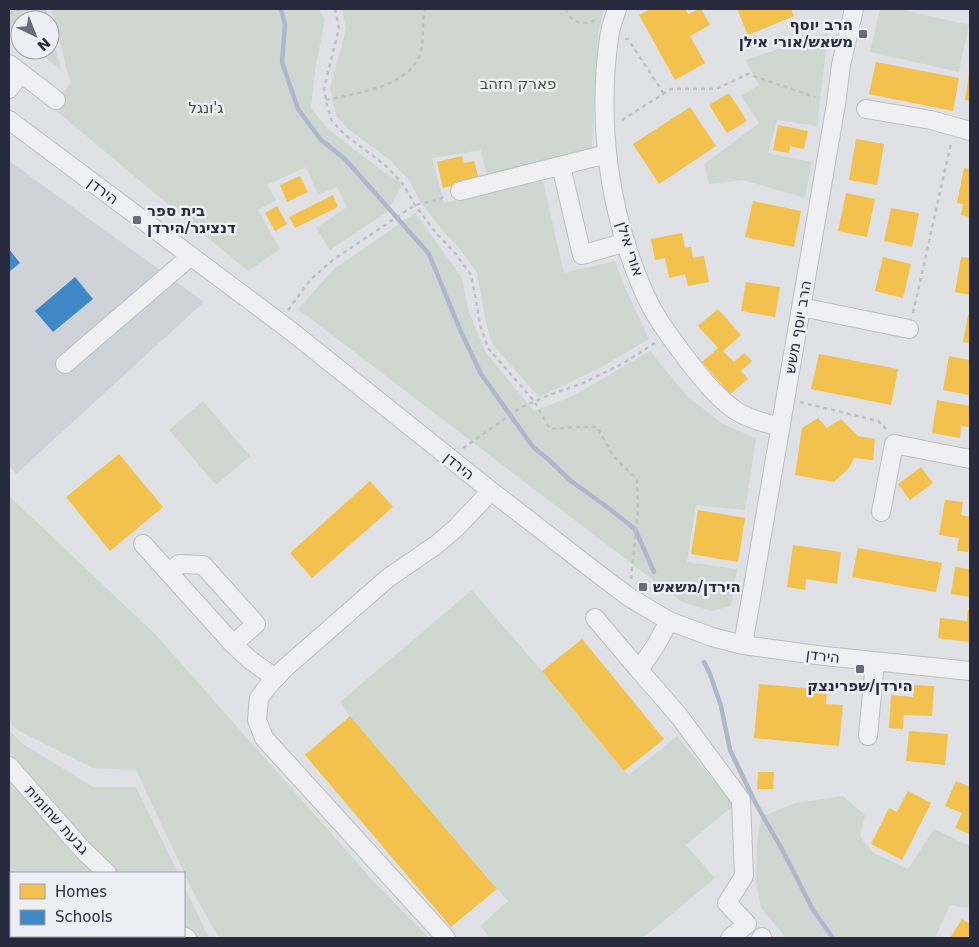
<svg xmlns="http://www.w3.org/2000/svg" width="979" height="947" font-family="'DejaVu Sans','Noto Sans Hebrew',sans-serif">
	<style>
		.built { fill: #d0d2d9 }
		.green { fill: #ced8d1 }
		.homes { fill: #f2c14e }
		.schools { fill: #3f88c5 }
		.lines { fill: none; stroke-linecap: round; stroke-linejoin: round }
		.stream { stroke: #afb7cf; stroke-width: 4.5 }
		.minor-casing { stroke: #bdbec2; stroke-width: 20 }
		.path { stroke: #bfc0c6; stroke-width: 2.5; stroke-dasharray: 4 4; stroke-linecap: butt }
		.minor { stroke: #f0f0f2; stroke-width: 18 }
		.poi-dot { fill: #686b78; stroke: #edeff5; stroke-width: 2 }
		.labels { text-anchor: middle; stroke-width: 5; stroke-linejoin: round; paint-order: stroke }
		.poi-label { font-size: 15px; font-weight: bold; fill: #282b3d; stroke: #edeff5; text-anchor: start }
		.park-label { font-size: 15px; fill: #365837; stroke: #edeff5 }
		.street-label { font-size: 15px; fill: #282b3d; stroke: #edeff5 }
	</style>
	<rect width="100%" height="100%" fill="#e0e1e5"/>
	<path class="built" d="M9 161 204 302 16 474 9 465Z"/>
	<path class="green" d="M9 9H46L49 20H20V37L9 29Z
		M51 9H319L325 19 315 71 311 108 328 129 384 172 403 184 387 212 330 250 316 228 347 207 337 187 318 195 306 167 267 185 276 200 258 210 280 249 248 271 54 109 70 82Z
		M342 9H604L599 28 592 148 487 176 481 150 432 158 444 203 543 181 564 273 615 261 623 283 649 339 600 368 539 397 493 345 486 323 477 273 460 249 441 229 420 201 409 180 390 160 348 129 337 117 333 104 330 88 346 29Z
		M880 9H898L969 25 959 72 870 52Z
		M50 26 61 70 36 50H50Z
		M828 33 817 126 777 120 768 153 812 162 805 198 743 180 709 184 704 164 759 123 741 96 759 85 745 60Z
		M415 213 461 276 469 312 486 353 534 411 573 396 650 351 687 396 723 424 756 438 745 510 696 505 687 562 737 569 731 606 711 611 682 602 298 309 334 269Z
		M203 401 250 456 216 485 169 430Z
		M9 496 155 634 376 884 429 938H219L193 892 136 770 93 768 17 730 9 721Z
		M472 590 542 671 624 771 629 775 677 736 734 805 686 845 715 878 643 938H490L480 926 508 901 350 716 340 702Z
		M9 730 23 744 93 787H136L178 873H11V936H184V886L209 938H9Z
		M843 796 865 815 860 837 874 853 908 869 934 829 970 846V902L967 908 950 905 935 938H786L761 908 756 882 757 843 761 817 795 803Z"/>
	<path class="homes" d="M650 9H685L688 14 699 9H701L710 25 690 36 705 63 675 80 639 15Z
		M737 9H791L794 16 748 35Z
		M876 62 959 78 953 111 869 94Z
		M969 74H970V101L965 100Z
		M729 93 747 121 727 133 709 105Z
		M690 107 716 146 659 184 633 144Z
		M778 125 808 131 804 149 790 146 789 153 773 150Z
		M856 139 884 144 877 185 849 180Z
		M462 156 464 163 474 161 479 179 443 188 437 162Z
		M964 168 970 169V217L961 215 963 204 957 203Z
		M300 176 308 192 287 202 280 185Z
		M846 193 875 199 867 237 838 231Z
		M333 195 338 207 295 228 289 217Z
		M753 201 801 211 794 247 745 237Z
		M277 206 287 224 275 231 265 213Z
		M891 208 919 213 912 247 884 241Z
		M682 233 685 248 691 247 693 258 704 256 709 282 688 286 685 274 669 278 665 258 655 260 651 239Z
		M883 257 911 264 903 298 875 291Z
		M961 257 970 258V295L955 292Z
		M746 282 780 287 775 317 741 311Z
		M718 309 741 335 723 351 734 362 744 353 752 361 741 371 748 379 730 394 702 362 718 348 698 326Z
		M968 315H970V343L963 342Z
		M819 354 898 369 891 405 811 389Z
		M949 356 970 360V395L943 390Z
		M937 400 970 406V427L961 426 960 438 932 433Z
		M818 418 827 428 841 419 858 436 875 439 873 460 854 458 849 468 834 482 795 475 802 428Z
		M119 454 163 507 110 551 66 497Z
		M921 467 933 483 910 500 898 484Z
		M370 481 393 507 312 578 290 553Z
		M945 500 963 502 961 515 970 517V544L968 552 957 551 959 538 939 535Z
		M698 510 745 518 738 562 691 554Z
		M793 545 841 552 837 584 806 579 805 590 787 587Z
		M858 548 942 563 936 592 852 577Z
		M955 567 970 569V597L951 594Z
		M968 610H970V642L938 638 940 618 967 621Z
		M582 639 664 739 624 771 542 671Z
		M759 684 827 690 826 704 843 705 839 746 754 738Z
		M914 685 934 686 932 716 904 715 903 729 889 728 891 695 913 697Z
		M350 716 497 889 451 927 305 755Z
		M909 731 948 734 945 765 906 761Z
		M758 772H774L773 789H757Z
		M956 781 970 787V834L955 828 962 813 945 806Z
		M908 791 931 803 902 860 871 844 889 808 897 812Z
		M962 919 970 924V938H950Z"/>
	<path class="schools" d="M9 249 20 263 9 272Z
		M75 277 93 299 53 332 35 311Z"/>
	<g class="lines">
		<path class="stream" d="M281 9 285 25 282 62 298 109 321 140 345 159 429 254 461 332 481 374 533 447 549 460 571 481 607 507 635 529 654 572
			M704 662 710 674 721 706 730 750 756 804 783 851 813 910 833 938"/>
		<g class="minor-casing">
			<path id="minor" d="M617 9C614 18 610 28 609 38 597 123 609 212 643 290 653 314 668 334 683 354 697 373 718 400 738 412 751 420 766 423 780 427
				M9 64 56 100
				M9 89 21 73
				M866 109 931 120 970 131
				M9 120 291 331 491 491 601 576 629 597 669 621 712 637 743 645 825 656 970 671
				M561 166 582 255 626 242
				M460 191 607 154
				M801 307 909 329
				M65 364 191 256
				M881 512 894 444 970 459
				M143 544 233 644 249 659 275 678
				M168 572 179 564 203 565 256 624 233 644
				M595 618 639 670
				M669 621 656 645 639 670 679 716 741 800 744 876 727 903 747 924 730 938
				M743 645 836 104 841 65 854 9
				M868 736 875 661
				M9 766 82 849 107 873
				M183 936 187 938
				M446 938 264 738 257 720 259 698 268 686 285 668 388 578 436 545 456 528 491 491
				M761 938 762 937"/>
		</g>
		<path class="path" d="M335 9 339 28 324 88 327 106 332 121 344 134 385 165 403 184 415 205 436 233 455 253 471 275 476 300 480 325 488 348 534 401 550 429 576 427H597L614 457 637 479 638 510 631 579
			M566 9C570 23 585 27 596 19
			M9 14 20 9
			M625 39H628L664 94
			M326 100C357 93 411 87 421 51 424 38 422 22 425 9
			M622 120 671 89H716L748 74 815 97
			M288 310 311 279 334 259 415 205 437 200 446 196
			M913 313 951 143
			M800 402 878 421 886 429
			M463 448 520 408 549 395 583 383 622 364 655 343"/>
		<use href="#minor" class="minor"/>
	</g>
	<g class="poi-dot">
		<rect x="858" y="29" width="10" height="10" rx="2.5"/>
		<rect x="132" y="215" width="10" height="10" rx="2.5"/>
		<rect x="638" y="582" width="10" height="10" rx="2.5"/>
		<rect x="855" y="664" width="10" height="10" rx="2.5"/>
	</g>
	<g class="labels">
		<g class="poi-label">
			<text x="853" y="30" text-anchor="end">הרב יוסף<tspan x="853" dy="17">משאש/אורי אילן</tspan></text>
			<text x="147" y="216">בית ספר<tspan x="147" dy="17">דנציגר/הירדן</tspan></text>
			<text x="653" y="592">הירדן/משאש</text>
			<text x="860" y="691" text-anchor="middle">הירדן/שפרינצק</text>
		</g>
		<g class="park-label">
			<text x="518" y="89">פארק הזהב</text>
			<text x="206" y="113">ג'ונגל</text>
		</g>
		<g class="street-label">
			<text transform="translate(103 191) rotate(37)" y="5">הירדן</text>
			<text transform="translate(630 249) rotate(72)" y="5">אורי אילן</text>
			<text transform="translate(798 327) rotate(-80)" y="5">הרב יוסף משש</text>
			<text transform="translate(459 466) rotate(39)" y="5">הירדן</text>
			<text transform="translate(823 656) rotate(7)" y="5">הירדן</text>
			<text transform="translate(57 820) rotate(48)" y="5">גבעת שחומית</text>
		</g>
	</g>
	<rect width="979" height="947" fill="none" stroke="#282b3d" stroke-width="20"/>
	<rect x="10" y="872" width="175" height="65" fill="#edeff5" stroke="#9ea1ab"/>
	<rect x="20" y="884" width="25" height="15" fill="#f2c14e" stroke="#9ea1ab"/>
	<text x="55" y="897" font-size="15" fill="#282b3d">Homes</text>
	<rect x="20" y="910" width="25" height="15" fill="#3f88c5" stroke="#9ea1ab"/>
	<text x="55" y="922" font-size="15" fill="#282b3d">Schools</text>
	<g transform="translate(35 35) rotate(137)"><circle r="24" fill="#edeff5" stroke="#9ea1ab"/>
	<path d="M0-4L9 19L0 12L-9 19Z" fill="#686b78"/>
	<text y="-8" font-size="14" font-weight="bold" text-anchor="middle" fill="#282b3d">N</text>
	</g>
</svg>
